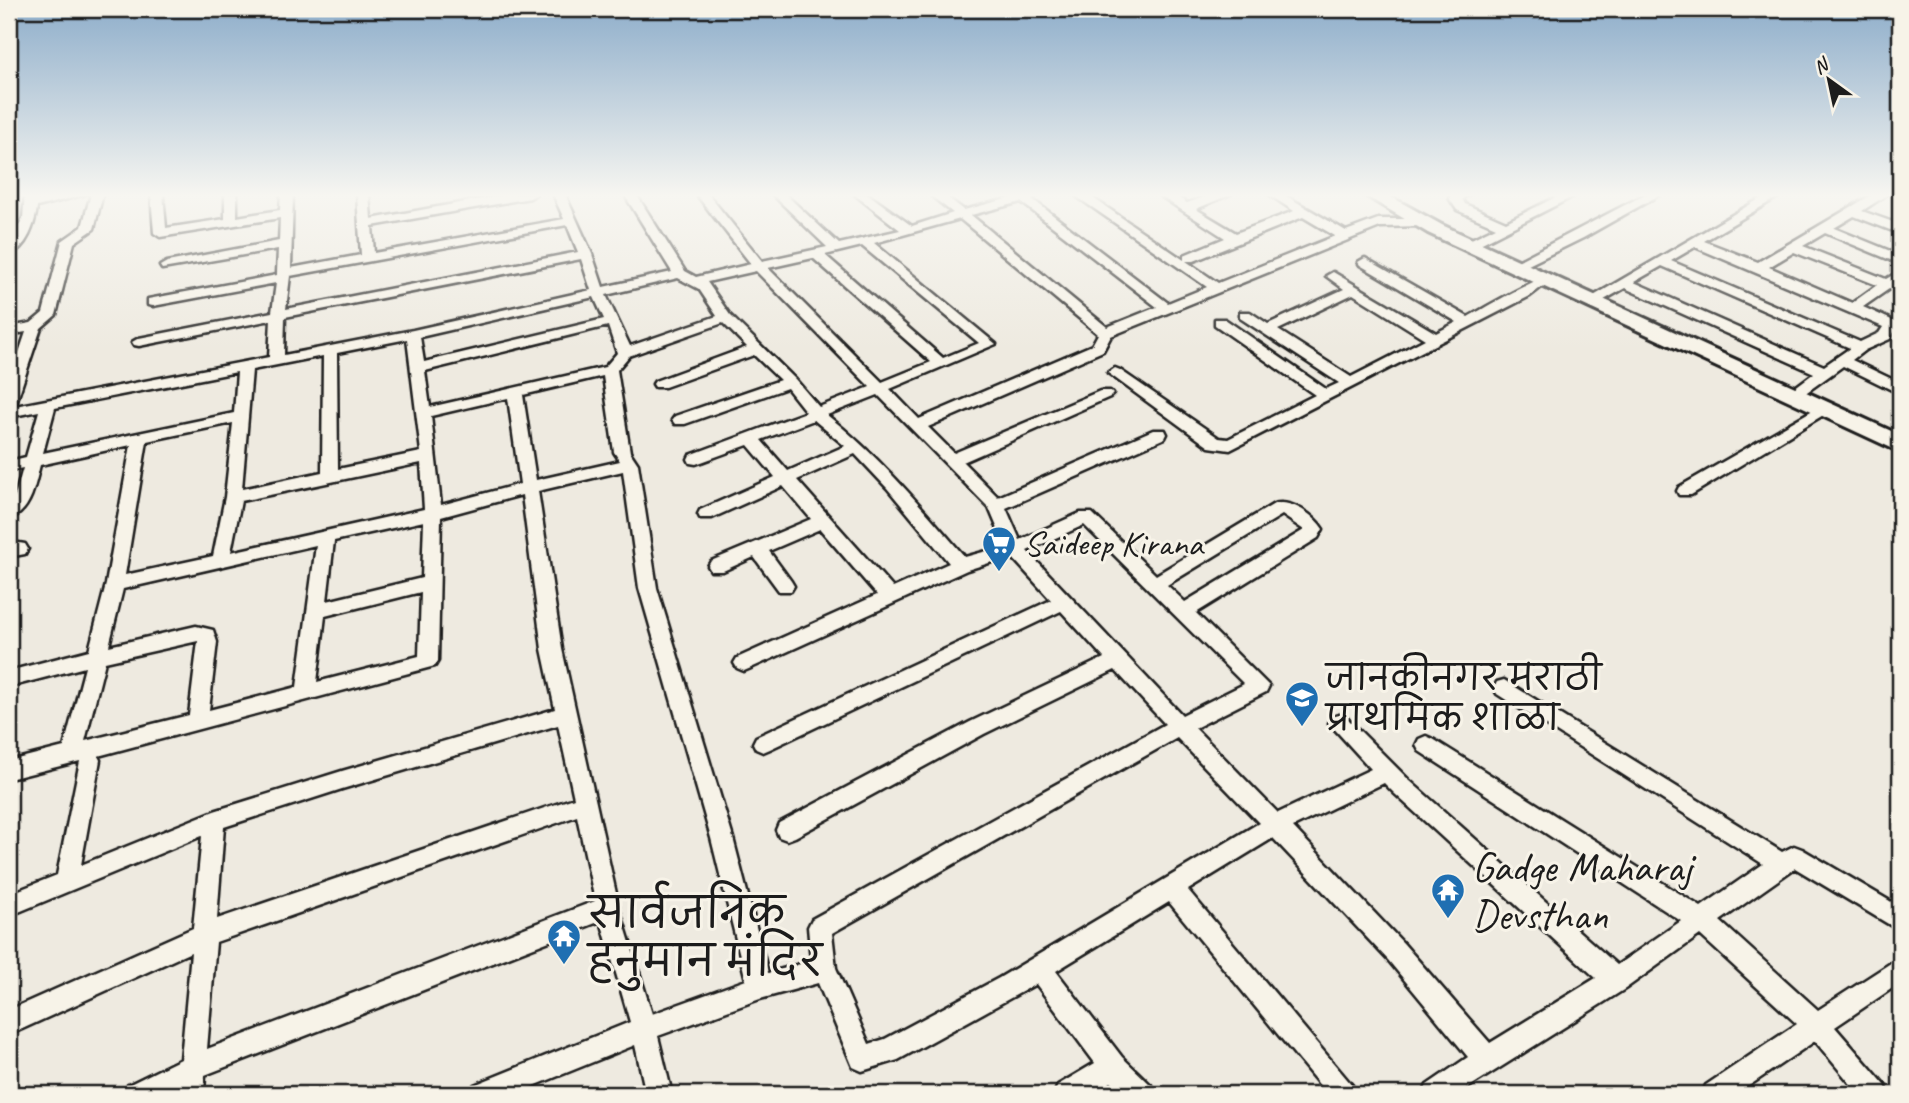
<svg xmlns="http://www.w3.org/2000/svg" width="1909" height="1103" font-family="Caveat,'Playpen Sans Deva',sans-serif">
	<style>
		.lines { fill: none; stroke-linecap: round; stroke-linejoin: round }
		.street-casing { stroke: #1c1c1c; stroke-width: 5 }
		.secondary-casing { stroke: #1c1c1c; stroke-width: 6 }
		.street { fill: #f7f3e8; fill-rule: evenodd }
		.secondary { fill: #f7f3e8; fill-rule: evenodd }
		.labels { text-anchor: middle; stroke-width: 6; stroke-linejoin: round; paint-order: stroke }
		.poi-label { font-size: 35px; fill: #1c1c1c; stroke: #f7f3e8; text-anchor: start }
		.near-poi-label { font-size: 42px; fill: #1c1c1c; stroke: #f7f3e8; text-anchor: start }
	</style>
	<rect width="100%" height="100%" fill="#eeeae0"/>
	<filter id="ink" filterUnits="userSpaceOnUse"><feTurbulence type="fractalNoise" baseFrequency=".0143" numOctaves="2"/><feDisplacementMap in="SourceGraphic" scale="14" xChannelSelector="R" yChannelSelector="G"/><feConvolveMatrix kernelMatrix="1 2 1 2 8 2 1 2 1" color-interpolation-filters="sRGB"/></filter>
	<g filter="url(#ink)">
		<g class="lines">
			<g class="street-casing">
				<path id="street" d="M25 194H37V200L63 194H86L37 207C35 224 27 249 9 255V244L23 218Z
					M91 194H103L94 229 74 243 56 315 41 328 15 406 269 357 271 320 139 346 134 345 132 342 139 338 272 312 276 283 153 306 148 305V299L277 275V273L278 249 162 269 160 266 167 262 279 241 280 218 160 237 154 233 151 194H163L166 228 225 219V194H237V217L280 210 281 194H293L291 268 361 255 357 194H369L371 219 509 194H536L530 198 372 226 374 253 564 219 553 194H565L592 254 603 287 672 272 624 194H636L685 271 696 277 751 264 696 194H708L762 261 827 247 772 194H785L839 244 900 230 854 194H868L912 226 953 213 929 194H943L964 210 1014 197 1012 194H1040L1032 199 1168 303 1207 287 1073 194H1087L1184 260V255L1225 238 1157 194H1172L1187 203 1213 194H1231L1196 209 1236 233 1294 211 1268 194H1283L1346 231 1378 219H1427V225L1423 226 1380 227 1111 336 1103 351 928 427 954 453 1100 391H1110L1113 394 1110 397 963 462 998 497 1153 430H1165L1167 434 1165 438 1006 508 1020 540 1080 513H1092L1156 575 1274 504C1291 499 1314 515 1323 529L1318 538 1196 613 1269 686 1266 692 1195 728 1278 813 1371 769 1329 723 1332 717 1339 715 1346 717 1409 780 1617 965 1681 921 1419 751 1416 745 1419 739 1426 736 1433 739 1701 907 1763 864 1497 694 1494 688 1497 682 1504 680 1782 852 1794 846 1802 849 1900 907V931L1795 868 1720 921 1818 1010 1900 957V983L1835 1027 1885 1085 1889 1094H1859L1815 1041 1737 1094H1702L1706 1085 1797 1024 1700 935 1625 989 1458 1094H1423L1427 1085 1468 1057 1388 960 1273 838 1188 890 1352 1085 1356 1094H1327L1169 902 1056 971 1122 1057 1151 1085 1155 1094H1124L1111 1082 1091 1094H1054L1058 1085 1095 1063 1036 984 898 1060 862 1071 853 1067 818 983 760 999 658 1036 672 1094H646L635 1045 514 1094H470L474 1085 630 1022 601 921 205 1075 204 1094H178L179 1087 164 1094H124L128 1085 181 1059 191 952 9 1035V1010L193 928 202 836 9 916V894L57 875 80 761 9 779V761L64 747 85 667 9 687V671L89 650 106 584 131 445 40 465C35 484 31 513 9 519V503L15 496 23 468 9 471V461L26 457 39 411 9 417V382L26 332 9 335V327L31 323 43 313 62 241 82 227ZM1021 202 1157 307 1107 327 971 215ZM1303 217 1335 236 1218 283 1186 261H1194ZM960 219 1098 334 1092 345 919 419 890 389 996 344 874 243ZM567 225 578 252 286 309 290 276ZM862 246 979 343 943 358 825 255ZM813 258 931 362 882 382 768 268ZM581 259 591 290 413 330 284 355 285 317ZM756 271 870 387 819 407 795 379 730 315 707 282ZM678 278 699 289 717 316 630 346 606 295ZM594 297 604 319 424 362 420 337ZM723 323 747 347 655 381 653 384 655 387H665L754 355 780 380 675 416 672 420 675 424H685L787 388 806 412 690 455 688 459 690 463 696 464 748 445 775 477 700 510 698 514 700 518H712L783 486 811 519 711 561 708 566 711 571H723L754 557 779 591H791L794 586 791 581 769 551 820 529 877 595 737 658 734 663 737 668 744 671 751 668 967 570 1011 556 1051 600 756 737 753 743 756 749 763 752 770 749 1061 611 1104 658 970 722 779 823 776 830 779 837 787 840 795 837 984 734 1115 670 1165 724 812 919 808 927 811 961 768 973 733 838 657 588 638 464 630 452 617 370 629 356ZM608 326 617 353 605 367 430 407 425 371ZM407 339 421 452 338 469 337 353ZM323 356 322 472 242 489 252 370ZM237 372 234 413 43 453 55 408ZM603 376 614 452 620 461 536 480 523 395ZM878 395 989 508 1005 546 965 557C921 506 880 457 827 415ZM508 398 520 484 441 505 431 416ZM814 420 845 446 788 471 761 440ZM233 423 225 497 213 556 125 575 147 441ZM855 454 887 488 949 563 893 588 797 480ZM421 463 424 509 231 552 241 501ZM623 471 639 588 711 838 746 980 652 1014 619 907 562 649 538 491ZM522 495 542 649 555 709 342 771 214 811 81 865 100 760 98 756 435 666 438 661 441 517ZM1282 515 1304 530 1185 602 1167 585ZM424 521 422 578 327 601 334 541ZM1084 525 1244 684 1182 715 1027 551ZM316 545 297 687 209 710 217 642 213 630 196 626 109 646 123 589ZM421 592 419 656 317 682 325 616ZM198 641 189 715 85 741 105 662ZM558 725 574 798 217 919 224 827 342 789ZM1177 738 1259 823 999 978 885 1039 869 1044 836 968 832 933ZM1384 783 1395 794 1596 978 1490 1043 1404 944 1293 827ZM577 816 595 901 207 1049 216 942Z
					M1453 194H1469L1462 199 1465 204 1506 222 1562 194H1578L1470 249 1465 248V242L1496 227 1457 210 1449 198Z
					M1646 194H1661L1583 238 1520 269 1515 270 1508 266Z
					M1768 194H1783L1704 241 1758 262 1873 194H1888L1862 211 1893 222 1900 220V229L1890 230 1854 216 1834 228 1900 255V264L1825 233 1803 246 1886 279 1900 271V281L1897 283 1900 284V293L1889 289 1863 307 1896 322 1898 325 1890 339 1865 350 1852 360 1900 383V394L1843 366 1800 397H1790L1787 394 1790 391 1814 373 1625 288 1597 304 1592 305 1585 301ZM1695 247 1883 327 1879 333 1860 342 1671 261ZM1794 252 1877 285 1852 303 1769 267ZM1662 266 1850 348 1824 366 1634 282Z
					M1365 258 1468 317C1481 310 1541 275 1550 276L1552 279 1530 296 1230 450 1209 447 1108 373 1115 368 1120 370 1219 438 1228 439 1315 395 1215 325V319H1225L1326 389 1339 383 1240 318V312H1250L1268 324 1344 289 1326 276 1333 272 1436 333 1457 322 1360 265 1358 262ZM1353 294 1425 339 1351 377 1278 330Z
					M1825 403 1830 405 1833 408 1830 411 1691 495H1679L1677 491 1679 487Z
					M19 543 25 544 28 549 25 554 9 557V545Z"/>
			</g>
			<g class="secondary-casing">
				<path id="secondary" d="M1363 194H1386L1442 225 1900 435V452L1428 233Z"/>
			</g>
			<use href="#street" class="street"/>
			<use href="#secondary" class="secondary"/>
		</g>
	</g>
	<linearGradient id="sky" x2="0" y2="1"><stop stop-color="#8dadca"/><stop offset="0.56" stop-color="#f7f6f1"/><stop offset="1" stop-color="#f7f6f1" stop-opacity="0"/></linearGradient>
	<rect width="1909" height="349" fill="url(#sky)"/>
	<defs>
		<g id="supermarket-pin" transform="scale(1.75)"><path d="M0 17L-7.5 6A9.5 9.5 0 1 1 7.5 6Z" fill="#1f6fb2" stroke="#f7f3e8"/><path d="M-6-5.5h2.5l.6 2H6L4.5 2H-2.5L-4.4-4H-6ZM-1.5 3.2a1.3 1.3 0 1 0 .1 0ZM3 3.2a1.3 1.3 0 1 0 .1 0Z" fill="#fff"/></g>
		<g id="school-pin" transform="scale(1.75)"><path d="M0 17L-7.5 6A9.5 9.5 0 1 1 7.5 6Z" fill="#1f6fb2" stroke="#f7f3e8"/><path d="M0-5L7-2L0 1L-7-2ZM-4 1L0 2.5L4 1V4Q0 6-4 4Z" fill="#fff"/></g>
		<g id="temple-pin" transform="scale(1.75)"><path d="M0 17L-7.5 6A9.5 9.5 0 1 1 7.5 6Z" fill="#1f6fb2" stroke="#f7f3e8"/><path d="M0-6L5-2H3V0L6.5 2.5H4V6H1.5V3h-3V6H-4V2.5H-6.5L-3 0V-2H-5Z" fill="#fff"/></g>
	</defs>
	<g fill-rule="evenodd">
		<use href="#supermarket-pin" x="999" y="543"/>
		<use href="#school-pin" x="1302" y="698"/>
		<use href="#temple-pin" x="1448" y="890"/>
		<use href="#temple-pin" x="564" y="936"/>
	</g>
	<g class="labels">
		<g class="poi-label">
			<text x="1024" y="555">Saideep Kirana</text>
			<text x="1326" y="690">जानकीनगर मराठी<tspan x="1326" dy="40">प्राथमिक शाळा</tspan></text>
		</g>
		<g class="near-poi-label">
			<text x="1472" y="881">Gadge Maharaj<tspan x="1472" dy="48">Devsthan</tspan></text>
			<text x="588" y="927">सार्वजनिक<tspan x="588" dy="48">हनुमान मंदिर</tspan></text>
		</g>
	</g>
	<rect width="1909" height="1103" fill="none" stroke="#f7f3e8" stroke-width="35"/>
	<rect x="18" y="18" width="1874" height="1068" fill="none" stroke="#1c1c1c" stroke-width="2.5" filter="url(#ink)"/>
	<g transform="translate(1829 80) rotate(327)" stroke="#f7f3e8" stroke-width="5" paint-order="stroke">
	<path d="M0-5L12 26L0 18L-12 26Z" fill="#1c1c1c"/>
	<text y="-10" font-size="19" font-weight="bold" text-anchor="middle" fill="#1c1c1c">N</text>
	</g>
</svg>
